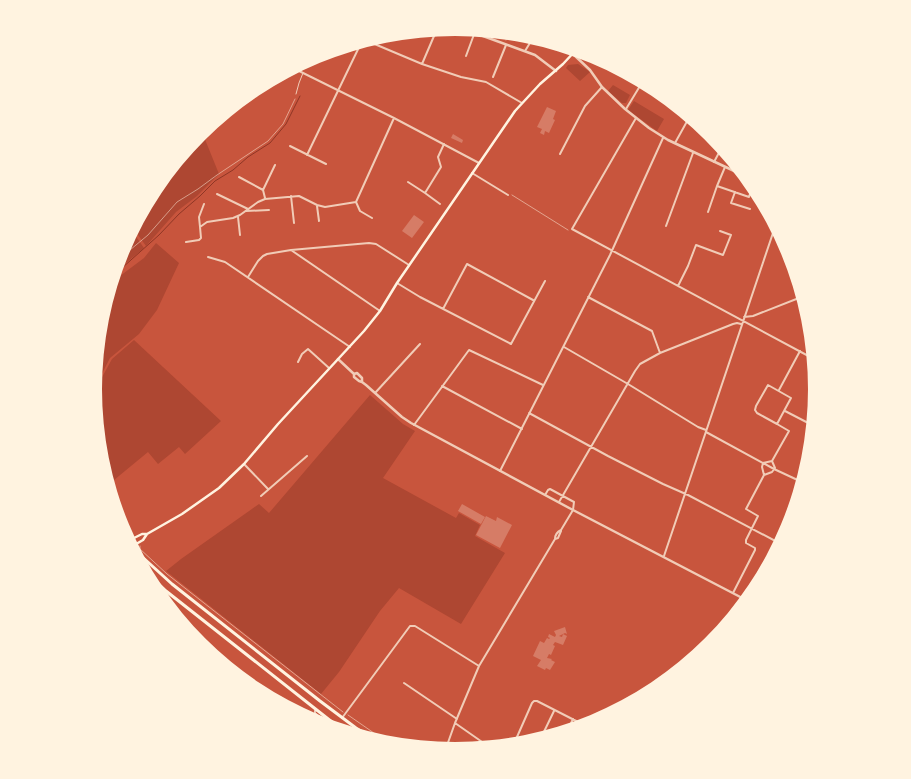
<svg xmlns="http://www.w3.org/2000/svg" width="911" height="779" font-family="Commissioner,sans-serif">
	<style>
		.green { fill: #ae4732 }
		.lines { fill: none; stroke-linecap: round; stroke-linejoin: round }
		.stream { stroke: #8f3625; stroke-width: 1 }
		.building { fill: #d67c66 }
		.path { stroke: #fff3e0; stroke-width: 0.5 }
		.pedestrian { stroke: #f1ccb7; stroke-width: 1 }
		.minor { stroke: #f1ccb7; stroke-width: 2 }
		.tertiary { stroke: #f1ccb7; stroke-width: 2.5 }
		.secondary { stroke: #fff3e0; stroke-width: 2.5 }
		.trunk { stroke: #fff3e0; stroke-width: 3 }
	</style>
	<rect width="100%" height="100%" fill="#c8553d"/>
	<path class="green" d="M578 64 590 72 580 81 566 68 568 65Z
		M613 85 630 95 626 103H622L608 91Z
		M634 101 664 119 657 131 628 110Z
		M202 132 219 174 197 196 176 212 146 246 133 228 155 188Z
		M132 231 144 248 115 272 121 251Z
		M156 243 179 263 157 310 139 334 110 358 94 389 101 319 112 282 144 258Z
		M134 340 221 421 185 454 179 447 158 464 148 452 108 485 100 460 94 391 100 381 112 359Z
		M370 395 403 424 415 431 383 478 456 518 459 513 480 525 475 536 505 553 461 624 399 588 380 611 339 672 321 694 166 571 181 559 259 504 269 513Z"/>
	<g class="lines">
		<path class="stream" d="M305 63 307 60
			M113 276 159 235 179 214 200 196 215 181 233 170 248 157 270 143 286 124 300 96"/>
	</g>
	<path class="building" d="M547 107 556 111 553 119 555 120 549 133 545 131 544 135 540 133 542 129 537 127Z
		M453 134 463 140 462 143 451 138Z
		M414 215 424 222 412 238 402 231Z
		M462 504 485 517 481 524 458 511Z
		M486 516 496 521 497 517 512 525 500 548 476 535Z
		M565 627 567 634 565 633 559 636 562 637 563 634 567 636 563 645 555 642 553 645 555 646 551 655 549 654 547 658 552 659 551 660 555 662 550 670 546 668 545 670 537 666 541 660 533 656 540 641 544 643 547 638 549 639 550 638 548 637 549 634 555 637 556 635 554 631Z"/>
	<g class="lines">
		<path class="path" d="M506 40 508 33
			M512 195 568 230
			M118 260 148 235 177 202 198 189 217 175 268 141 283 124 295 99
			M120 525 129 535
			M140 546V549L167 574 343 712
			M348 715 384 740 395 745"/>
		<path class="pedestrian" d="M296 94 299 83 303 73"/>
		<path class="minor" d="M365 40 422 64 461 77 486 82 522 103
			M525 51 533 38 535 37
			M466 56 476 29
			M422 64 437 29
			M293 68 394 118 479 163
			M493 77 506 45
			M626 109 643 81
			M636 118 572 229 814 359
			M675 143 690 116
			M290 146 326 164
			M560 154 585 106 602 87
			M307 155 362 41
			M714 162 722 147
			M472 173 508 195
			M239 177 263 190
			M408 182 425 193
			M717 186 749 197 753 185
			M735 192 731 203 750 209
			M217 194 248 209
			M291 196 294 223
			M265 198 263 190 275 165
			M440 204 425 193 441 167 438 157 444 144
			M317 206 319 221
			M246 211 269 210
			M708 212 717 186 725 167
			M238 217 240 235
			M372 218 360 211 356 202 394 118
			M666 226 693 153
			M200 227 199 217 204 204
			M186 242 199 240 201 238 200 227 207 222 233 218 240 215 258 202 265 199 299 196 317 205 325 207 356 202
			M291 250 380 311
			M208 257 225 262 350 347
			M248 277 258 261 263 256 267 254 291 250 369 243 376 244 409 265
			M397 283 420 297 511 344 545 281
			M678 286 688 266 696 245 723 255 731 235 720 231
			M588 297 652 331 660 353
			M443 309 467 264 533 300
			M744 317 753 316 804 296
			M564 347 628 384 698 427 706 430
			M298 362 302 354 308 349 329 368
			M768 385 791 398 777 424 757 413 755 410 756 406Z
			M442 386 522 429
			M779 390 800 351
			M375 393 420 344
			M785 411 814 426
			M529 413 608 456 663 484 688 495 781 544
			M414 425 469 350 543 385
			M706 432 774 469 804 483
			M772 461 789 431 777 424
			M772 461 775 468 772 472 764 475 762 467 763 463Z
			M244 464 268 489
			M500 471 610 255 663 138
			M261 496 307 456
			M559 502 635 371 640 364 660 353 733 324 737 323 741 324
			M555 539 558 538 561 531
			M664 556 776 224
			M733 593 755 550V548L746 543V540L758 516 746 509 764 475
			M404 683 457 719
			M317 710 315 711V713L317 715 335 730
			M342 718 410 626H415L479 666
			M455 723 485 744
			M567 732 573 719
			M540 740 554 711
			M513 746 532 703 534 701H537L586 726
			M445 751 455 723 479 666 555 539C555 535 557 532 561 530L573 510 574 502 550 489 548 490 545 495"/>
		<path class="tertiary" d="M461 28 535 55 556 71
			M573 54 590 70 602 87 625 109 649 128 668 140 747 177
			M338 359 354 374 357 373 362 378V382L366 385 402 417 411 423 573 510 748 601
			M354 374V377L359 381 362 382"/>
		<path class="secondary" d="M128 541 142 534H147L182 514 219 488 244 464 278 424 364 331 380 311 397 283 515 111 540 84 563 64 576 50
			M131 547 143 540 147 534"/>
		<path class="trunk" d="M127 539 139 554 172 584 320 701 356 728 382 744
			M138 560 142 567
			M143 569 166 591 332 722 350 734"/>
	</g>
	<path d="M0 0H911V779H0ZM102 389a353 353 0 1 1 706 0a353 353 0 1 1-706 0Z" fill="#fff3e0" fill-rule="evenodd"/>
</svg>
